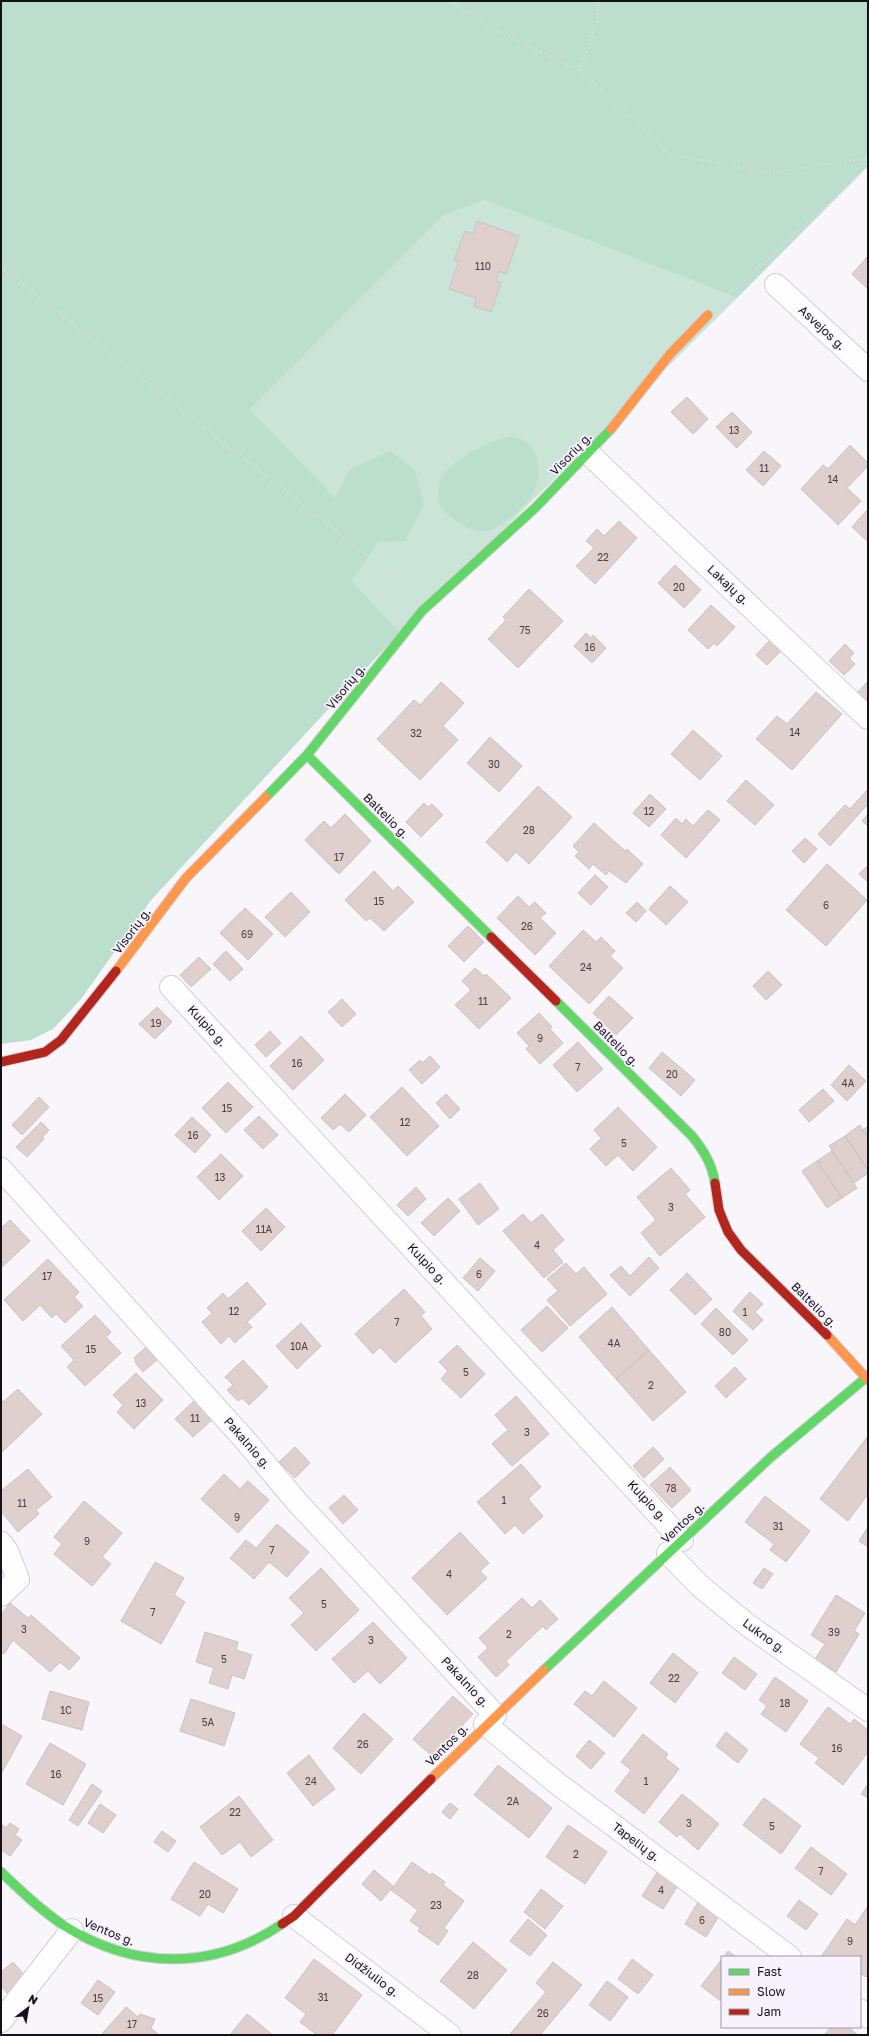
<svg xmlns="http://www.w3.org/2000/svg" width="869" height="2036" font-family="'Golos Text',sans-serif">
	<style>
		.green { fill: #cae4d7 }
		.forest { fill: #bbdfcc }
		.building { fill: #dfd0ce; stroke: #c9c2c2 }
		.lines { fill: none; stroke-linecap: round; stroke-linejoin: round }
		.street-casing { stroke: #d2cfd7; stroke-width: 24 }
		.fast-casing { stroke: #d2cfd7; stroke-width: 11 }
		.slow-casing { stroke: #d2cfd7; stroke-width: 11 }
		.jam-casing { stroke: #d2cfd7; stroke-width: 11 }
		.path { stroke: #e0dfe2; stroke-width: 2.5; stroke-dasharray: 1 3; stroke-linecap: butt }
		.street { stroke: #fefefe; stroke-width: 22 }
		.fast { stroke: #63d668; stroke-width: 9 }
		.slow { stroke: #ff974d; stroke-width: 9 }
		.jam { stroke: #b3261e; stroke-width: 9 }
		.labels { text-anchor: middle; stroke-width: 3.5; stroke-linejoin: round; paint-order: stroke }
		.number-label { font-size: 10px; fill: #484147 }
		.street-label { font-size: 12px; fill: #15111a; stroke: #f7f2fe }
	</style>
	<rect width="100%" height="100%" fill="#f8f5fb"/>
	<path class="green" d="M485 200 737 298 400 632 352 581 379 542 349 470 335 497 250 410 444 215Z"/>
	<path class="forest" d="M1 1H868V166L737 298 485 200 444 215 250 410 335 497 349 470 390 451 415 470 424 505 405 541 379 542 352 581 400 632 152 899 81 999 53 1029 31 1040 1 1044Z
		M509 437C541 437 545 475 531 497 526 506 498 529 488 531 470 534 451 518 440 507 439 501 437 491 439 485 444 462 488 441 509 437Z"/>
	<path class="building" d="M477 221 519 236 506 274 499 271 496 281 501 283 491 312 474 306 476 298 449 289 459 261 454 260 465 231 473 234Z
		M868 256V289L852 274Z
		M687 397 708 419 693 434 671 412Z
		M732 412 752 432 737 448 716 427Z
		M850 445 868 463V466L847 488 861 501 838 525 801 489 823 465 828 469Z
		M764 451 781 466 763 486 746 470Z
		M868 509V542L852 527Z
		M619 521 637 538 595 584 576 566 594 548 586 541 597 529 604 536Z
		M675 565 701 590 684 608 658 583Z
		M529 589 563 621 518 668 488 639 506 620 503 617Z
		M711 605 735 627 717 646 714 643 708 649 688 630Z
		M586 633 591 638 593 635 606 648 592 663 574 646Z
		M771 639 782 650 767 665 756 655Z
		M845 644 854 653 849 658 855 664 844 675 829 661Z
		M868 681V703L857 693Z
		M441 682 464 703 443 726 458 740 420 780 377 739 414 700 420 705Z
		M816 692 842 714 792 770 756 739 777 716 787 724Z
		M693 730 722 756 700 780 671 754Z
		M490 737 522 766 499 792 467 763Z
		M746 780 774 805 755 825 727 801Z
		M538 786 572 817 529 864 516 852 507 862 486 842Z
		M868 789V804L830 846 818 834 845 805 850 809Z
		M650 794 666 809 649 827 633 813Z
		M424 803 428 807 432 804 443 815 421 837 406 822Z
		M708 810 720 820 686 858 661 835 676 818 682 824 686 819 693 826Z
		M345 814 371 841 339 874 305 840 324 821 331 828Z
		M868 814V826L862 821Z
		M594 823 625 851 627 849 643 864 626 883 609 871 606 875 593 864 589 869 575 856 579 852 573 846Z
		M805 838 817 849 804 863 792 851Z
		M827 864 867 900 826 946 786 910Z
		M868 865V882L859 874Z
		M374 871 393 891 398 886 414 902 384 931 370 918 366 921 345 900Z
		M595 875 608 887 591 905 578 893Z
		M670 886 688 902 666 925 649 909Z
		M291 892 310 912 285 937 265 917Z
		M518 896 529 907 535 902 546 913 540 918 556 933 535 955 497 918Z
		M637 902 646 911 636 922 626 913Z
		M245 908 273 934 248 960 220 933Z
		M468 926 484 942 464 962 448 946Z
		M583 930 596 942 601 937 615 951 610 956 623 968 589 1004 549 966Z
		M226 951 243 969 230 981 213 964Z
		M199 957 211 969 191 987 180 975Z
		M475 968 484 976 486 974 511 998 479 1029 455 1005 471 990 462 981Z
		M768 971 782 985 766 1000 753 986Z
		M609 996 633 1018 616 1035 593 1013Z
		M342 999 356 1014 342 1027 328 1012Z
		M157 1007 172 1022 155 1039 139 1024Z
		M539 1013 552 1027 550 1029 563 1043 540 1064 526 1049 529 1046 517 1033Z
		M270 1031 281 1043 266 1057 255 1045Z
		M301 1036 324 1060 293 1090 270 1066Z
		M578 1042 603 1069 577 1092 553 1065Z
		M662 1052 695 1080 681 1096 649 1068Z
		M430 1056 440 1067 422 1084 409 1070 420 1060 422 1063Z
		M849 1065 866 1081 847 1101 831 1085Z
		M228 1082 253 1107 226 1133 202 1108Z
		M402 1087 439 1126 407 1156 370 1117Z
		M823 1089 834 1101 809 1122 799 1110Z
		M345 1094 366 1115 349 1132 340 1124 333 1130 321 1118Z
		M446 1094 460 1109 450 1119 436 1103Z
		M39 1097 49 1107 22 1135 12 1125Z
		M618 1107 657 1147 633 1171 618 1155 606 1166 590 1149 601 1138 594 1130Z
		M259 1116 278 1135 263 1149 244 1130Z
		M192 1117 211 1135 195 1153 175 1135Z
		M41 1122 49 1130 42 1138 44 1139 27 1157 16 1147Z
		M860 1125 868 1138V1170L845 1136Z
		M868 1126V1138L863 1130Z
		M845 1136 868 1170V1173L854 1183 829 1146Z
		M832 1151 857 1188 842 1198 817 1161Z
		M221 1154 243 1176 219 1200 197 1177Z
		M817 1161 842 1198 827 1208 802 1171Z
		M671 1168 690 1190 685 1194 705 1217 660 1256 641 1233 656 1220 637 1197Z
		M480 1183 499 1209 478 1225 459 1199Z
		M416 1187 426 1199 408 1216 397 1205Z
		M448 1198 460 1211 434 1236 421 1223Z
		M266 1208 285 1227 261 1251 242 1231Z
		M523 1214 531 1223 542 1214 564 1240 553 1250 563 1262 544 1278 503 1231Z
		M10 1220 30 1241 1 1268V1228Z
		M649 1257 659 1268 630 1296 610 1275 621 1266 630 1276Z
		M480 1258 495 1271 478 1291 463 1278Z
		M48 1259 79 1292 74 1297 83 1306 65 1323 56 1314 52 1318 40 1305 23 1321 4 1300Z
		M566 1263 576 1274 584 1267 607 1294 570 1326 547 1300 558 1291 547 1279Z
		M687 1273 712 1299 695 1315 670 1290Z
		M247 1282 266 1304 247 1322 252 1327 235 1343 229 1336 221 1344 202 1322 212 1313 207 1308 223 1293 228 1299Z
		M404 1289 425 1312 421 1316 432 1329 395 1363 380 1347 373 1354 355 1334Z
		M750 1292 763 1304 755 1312 763 1320 753 1330 733 1311Z
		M547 1306 568 1328 542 1352 521 1330Z
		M612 1307 649 1350 616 1379 579 1337Z
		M716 1308 748 1340 733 1355 701 1324Z
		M95 1315 111 1332 106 1337 121 1353 85 1386 67 1367 74 1360 61 1346Z
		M301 1323 321 1346 297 1369 276 1346Z
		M148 1345 155 1352 152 1354 157 1360 143 1372 135 1362 136 1360 134 1358Z
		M457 1345 485 1374 461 1398 441 1379 448 1371 439 1362Z
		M649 1350 686 1392 653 1421 616 1379Z
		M243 1360 268 1387 249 1405 242 1398 238 1401 227 1390 233 1385 225 1377Z
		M735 1367 746 1379 726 1398 715 1386Z
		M136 1373 163 1400 134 1429 117 1412 123 1405 113 1395Z
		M18 1389 42 1414 1 1453V1400L3 1402Z
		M516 1396 549 1434 512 1466 492 1444 508 1430 495 1415Z
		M197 1398 215 1417 193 1437 175 1419Z
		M868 1436V1494L848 1521 820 1499Z
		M295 1447 310 1463 295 1478 279 1462Z
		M653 1447 664 1459 644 1478 633 1466Z
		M521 1464 541 1487 528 1499 543 1516 523 1534 515 1525 505 1534 477 1502Z
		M670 1467 691 1490 672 1508 650 1485Z
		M28 1469 52 1497 36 1510 39 1514 18 1532 1 1511V1491Z
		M224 1474 240 1489 248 1481 269 1500 238 1533 201 1499Z
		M344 1495 358 1510 343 1524 329 1508Z
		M765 1496 810 1531 786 1562 770 1550 774 1544 745 1522Z
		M84 1501 122 1533 102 1557 111 1564 92 1586 54 1554 62 1544 54 1537Z
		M277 1524 309 1552 287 1577 269 1562 254 1579 230 1558 246 1540 256 1548Z
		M868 1527V1547L859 1541Z
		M460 1532 489 1563 480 1571 487 1578 447 1615 412 1578Z
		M155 1562 184 1578 174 1595 185 1602 161 1644 121 1621Z
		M321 1568 359 1610 316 1651 291 1625 304 1613 289 1598Z
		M764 1568 773 1574 762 1589 753 1583Z
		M836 1595 865 1613 854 1631 859 1634 836 1672 815 1659 825 1644 811 1635Z
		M522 1598 532 1608 540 1600 558 1619 546 1630 543 1626 506 1661 509 1665 496 1677 478 1657 488 1648 479 1638Z
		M10 1603 28 1618 31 1615 80 1658 69 1670 60 1662 50 1672 13 1640 4 1654 1 1652V1614Z
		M373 1622 407 1658 380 1684 368 1671 354 1683 332 1659Z
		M205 1632 238 1642 236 1650 252 1655 244 1679 232 1675 228 1689 209 1683 214 1668 196 1662Z
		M673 1653 698 1673 675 1703 650 1683Z
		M734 1657 757 1674 745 1690 722 1673Z
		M775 1677 808 1701 786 1732 761 1714 767 1706 759 1700Z
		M604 1681 637 1708 614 1737 574 1704 585 1691 592 1696Z
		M50 1691 89 1702 82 1730 42 1719Z
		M453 1696 473 1714 433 1757 413 1739Z
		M191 1699 235 1713 224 1746 180 1731Z
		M828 1707 850 1724 854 1719 868 1730V1752L843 1785 815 1763 819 1758 800 1744Z
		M364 1713 393 1739 361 1774 333 1748Z
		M1 1724 22 1736 1 1774Z
		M726 1732 748 1750 738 1763 716 1746Z
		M643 1734 668 1754 665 1758 679 1769 644 1814 615 1791 631 1770 621 1762Z
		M589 1740 605 1753 591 1769 576 1756Z
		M50 1743 86 1764 63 1805 26 1784Z
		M309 1755 335 1789 313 1806 287 1773Z
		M498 1765 552 1808 529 1838 474 1795Z
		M92 1784 102 1791 78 1826 69 1820Z
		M868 1784V1798L861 1794Z
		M682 1794 719 1824 698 1850 680 1834 677 1837 659 1822Z
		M239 1796 273 1840 251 1857 240 1842 222 1855 200 1827Z
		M764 1798 801 1826 781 1854 743 1825Z
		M450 1803 458 1809 450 1819 442 1812Z
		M100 1804 116 1815 103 1833 88 1823Z
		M10 1823 19 1829 15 1835 22 1840 10 1856 1 1850V1824L6 1828Z
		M568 1825 607 1852 585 1884 546 1857Z
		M162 1831 176 1841 168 1852 154 1842Z
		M811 1847 847 1874 831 1895 795 1868Z
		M194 1862 238 1889 223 1913 208 1904 200 1916 171 1899Z
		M412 1862 430 1875 432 1873 445 1882 443 1885 464 1901 444 1928 448 1931 438 1945 418 1931 420 1928 410 1921 418 1910 391 1890Z
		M374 1870 393 1886 381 1901 362 1884Z
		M658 1871 679 1884 663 1909 642 1896Z
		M541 1889 563 1906 545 1929 524 1912Z
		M799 1900 818 1914 806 1930 787 1916Z
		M698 1902 719 1916 706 1937 685 1924Z
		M868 1906V1974L866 1977 860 1973V1957H821L847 1919 855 1925Z
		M528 1919 547 1935 530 1956 510 1941Z
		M473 1942 507 1970 474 2009 440 1981Z
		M728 1951 736 1957H724Z
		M314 1959 362 1995 332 2035H317L300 2022 306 2014 285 1998Z
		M632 1959 653 1975 638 1994 618 1979Z
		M722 1959V2002L701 1986Z
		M13 1962 27 1978 8 1994 1 1986V1972Z
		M553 1962 582 1985 540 2035H509L546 1992 536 1983Z
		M98 1980 115 1992 98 2015 81 2003Z
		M607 1981 628 1997 610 2021 589 2005Z
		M126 2007 138 2017 140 2014 155 2019 151 2028 159 2035H101Z
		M247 2014 273 2035H230Z
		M831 2027H848L858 2035H824Z"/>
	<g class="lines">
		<g class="street-casing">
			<path id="street" d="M776 285 868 370
				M588 453 868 718
				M171 987 682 1540
				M1 1169 245 1440 297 1502 495 1715
				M1 1543 7 1551 18 1579 1 1595
				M668 1553 700 1586 749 1626 868 1710
				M485 1724 558 1784 790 1957
				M294 1916 450 2035
				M860 2010 868 2017
				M1 2021 72 1930"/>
		</g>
		<g class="fast-casing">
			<path id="fast" d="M307 755 491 937
				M266 797 307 755 422 611 535 508 611 429
				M556 1001 692 1136C704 1151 712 1164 715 1183
				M544 1670 771 1457 868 1376
				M1 1872C21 1891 41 1910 63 1925 134 1970 213 1971 282 1924"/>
		</g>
		<g class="slow-casing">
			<path id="slow" d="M611 429 670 354 708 315
				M116 971 186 878 266 797
				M827 1335 868 1380
				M431 1779 544 1670"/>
		</g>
		<g class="jam-casing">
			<path id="jam" d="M491 937 556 1001
				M1 1062 45 1052 61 1040 116 971
				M715 1183 719 1210 728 1232 741 1250 827 1335
				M282 1924 294 1916 431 1779"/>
		</g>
		<path class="path" d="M450 1 493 29 580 71 670 154 769 173 867 158
			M580 71 597 20 599 1
			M1 267 394 577 408 591
			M724 299 860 176 868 154"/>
		<use href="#street" class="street"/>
		<use href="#fast" class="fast"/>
		<use href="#slow" class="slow"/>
		<use href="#jam" class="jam"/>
	</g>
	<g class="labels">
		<g class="number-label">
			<text x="483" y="270">110</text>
			<text x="734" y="434">13</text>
			<text x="764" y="472">11</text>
			<text x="833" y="483">14</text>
			<text x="603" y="561">22</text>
			<text x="679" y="591">20</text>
			<text x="525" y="634">75</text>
			<text x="590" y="651">16</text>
			<text x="795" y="736">14</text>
			<text x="416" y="737">32</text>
			<text x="494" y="768">30</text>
			<text x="649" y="815">12</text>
			<text x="529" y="834">28</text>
			<text x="339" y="861">17</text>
			<text x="379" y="905">15</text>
			<text x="826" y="909">6</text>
			<text x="527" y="930">26</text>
			<text x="247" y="938">69</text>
			<text x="586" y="971">24</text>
			<text x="483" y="1005">11</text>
			<text x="156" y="1027">19</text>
			<text x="540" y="1042">9</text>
			<text x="297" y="1067">16</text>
			<text x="578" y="1071">7</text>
			<text x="672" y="1078">20</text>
			<text x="848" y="1087">4A</text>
			<text x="227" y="1112">15</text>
			<text x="405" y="1126">12</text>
			<text x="193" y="1139">16</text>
			<text x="624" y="1147">5</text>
			<text x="220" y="1181">13</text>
			<text x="671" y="1211">3</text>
			<text x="264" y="1233">11A</text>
			<text x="537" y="1249">4</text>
			<text x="479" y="1278">6</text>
			<text x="47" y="1280">17</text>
			<text x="234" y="1315">12</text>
			<text x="745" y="1316">1</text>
			<text x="397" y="1326">7</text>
			<text x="725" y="1336">80</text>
			<text x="614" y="1347">4A</text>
			<text x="299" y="1350">10A</text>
			<text x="91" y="1353">15</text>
			<text x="466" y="1376">5</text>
			<text x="651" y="1389">2</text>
			<text x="141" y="1407">13</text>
			<text x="195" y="1422">11</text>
			<text x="527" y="1436">3</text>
			<text x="671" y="1492">78</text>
			<text x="504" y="1504">1</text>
			<text x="22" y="1507">11</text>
			<text x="237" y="1521">9</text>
			<text x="778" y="1530">31</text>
			<text x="87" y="1545">9</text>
			<text x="272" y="1554">7</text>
			<text x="449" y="1578">4</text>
			<text x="324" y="1608">5</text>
			<text x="153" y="1616">7</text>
			<text x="24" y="1633">3</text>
			<text x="834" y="1636">39</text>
			<text x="509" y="1638">2</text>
			<text x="371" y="1644">3</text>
			<text x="224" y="1663">5</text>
			<text x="674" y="1682">22</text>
			<text x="785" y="1707">18</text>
			<text x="66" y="1714">1C</text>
			<text x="208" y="1726">5A</text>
			<text x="363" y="1748">26</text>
			<text x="837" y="1752">16</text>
			<text x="56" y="1778">16</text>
			<text x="311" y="1785">24</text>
			<text x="646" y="1785">1</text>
			<text x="513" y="1805">2A</text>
			<text x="235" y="1816">22</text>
			<text x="689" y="1827">3</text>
			<text x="772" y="1830">5</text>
			<text x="576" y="1858">2</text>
			<text x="821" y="1875">7</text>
			<text x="661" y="1894">4</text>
			<text x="205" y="1898">20</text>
			<text x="436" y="1909">23</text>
			<text x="702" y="1924">6</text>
			<text x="850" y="1945">9</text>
			<text x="473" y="1979">28</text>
			<text x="323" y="2001">31</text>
			<text x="98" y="2002">15</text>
			<text x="543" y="2017">26</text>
			<text x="132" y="2028">17</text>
		</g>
		<g class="street-label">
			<text transform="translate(822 328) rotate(43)" y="4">Asvejos g.</text>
			<text transform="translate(571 454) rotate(-46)" y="4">Visorių g.</text>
			<text transform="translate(728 585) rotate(43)" y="4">Lakajų g.</text>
			<text transform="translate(346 687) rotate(-51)" y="4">Visorių g.</text>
			<text transform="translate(386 816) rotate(45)" y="4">Baltelio g.</text>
			<text transform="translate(132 931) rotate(-53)" y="4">Visorių g.</text>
			<text transform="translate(207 1026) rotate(47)" y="4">Kulpio g.</text>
			<text transform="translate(616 1044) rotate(45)" y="4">Baltelio g.</text>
			<text transform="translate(427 1264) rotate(47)" y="4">Kulpio g.</text>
			<text transform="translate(814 1305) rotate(45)" y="4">Baltelio g.</text>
			<text transform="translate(247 1443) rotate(49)" y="4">Pakalnio g.</text>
			<text transform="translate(647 1501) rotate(47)" y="4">Kulpio g.</text>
			<text transform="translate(683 1523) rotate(-43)" y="4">Ventos g.</text>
			<text transform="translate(764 1636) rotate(36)" y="4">Lukno g.</text>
			<text transform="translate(465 1682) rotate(47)" y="4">Pakalnio g.</text>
			<text transform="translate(447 1745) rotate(-45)" y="4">Ventos g.</text>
			<text transform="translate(636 1842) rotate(37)" y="4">Tapelių g.</text>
			<text transform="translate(109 1932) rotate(22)" y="4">Ventos g.</text>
			<text transform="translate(372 1975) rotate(37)" y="4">Didžiulio g.</text>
		</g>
	</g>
	<rect width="869" height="2036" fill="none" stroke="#15111a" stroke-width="4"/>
	<rect x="721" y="1956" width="140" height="72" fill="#f7f2fe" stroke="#9d98a3"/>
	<rect x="729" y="1969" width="20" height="6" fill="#63d668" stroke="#9d98a3"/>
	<text x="757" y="1976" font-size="12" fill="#15111a">Fast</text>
	<rect x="729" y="1989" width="20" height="6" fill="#ff974d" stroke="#9d98a3"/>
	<text x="757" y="1996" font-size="12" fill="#15111a">Slow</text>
	<rect x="729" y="2009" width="20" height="6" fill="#b3261e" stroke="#9d98a3"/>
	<text x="757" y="2016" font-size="12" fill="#15111a">Jam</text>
	<g transform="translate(28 2008) rotate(31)" stroke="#f7f2fe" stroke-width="3" paint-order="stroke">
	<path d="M0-3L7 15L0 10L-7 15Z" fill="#15111a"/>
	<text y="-6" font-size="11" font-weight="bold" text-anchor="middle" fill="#15111a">N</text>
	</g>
</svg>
